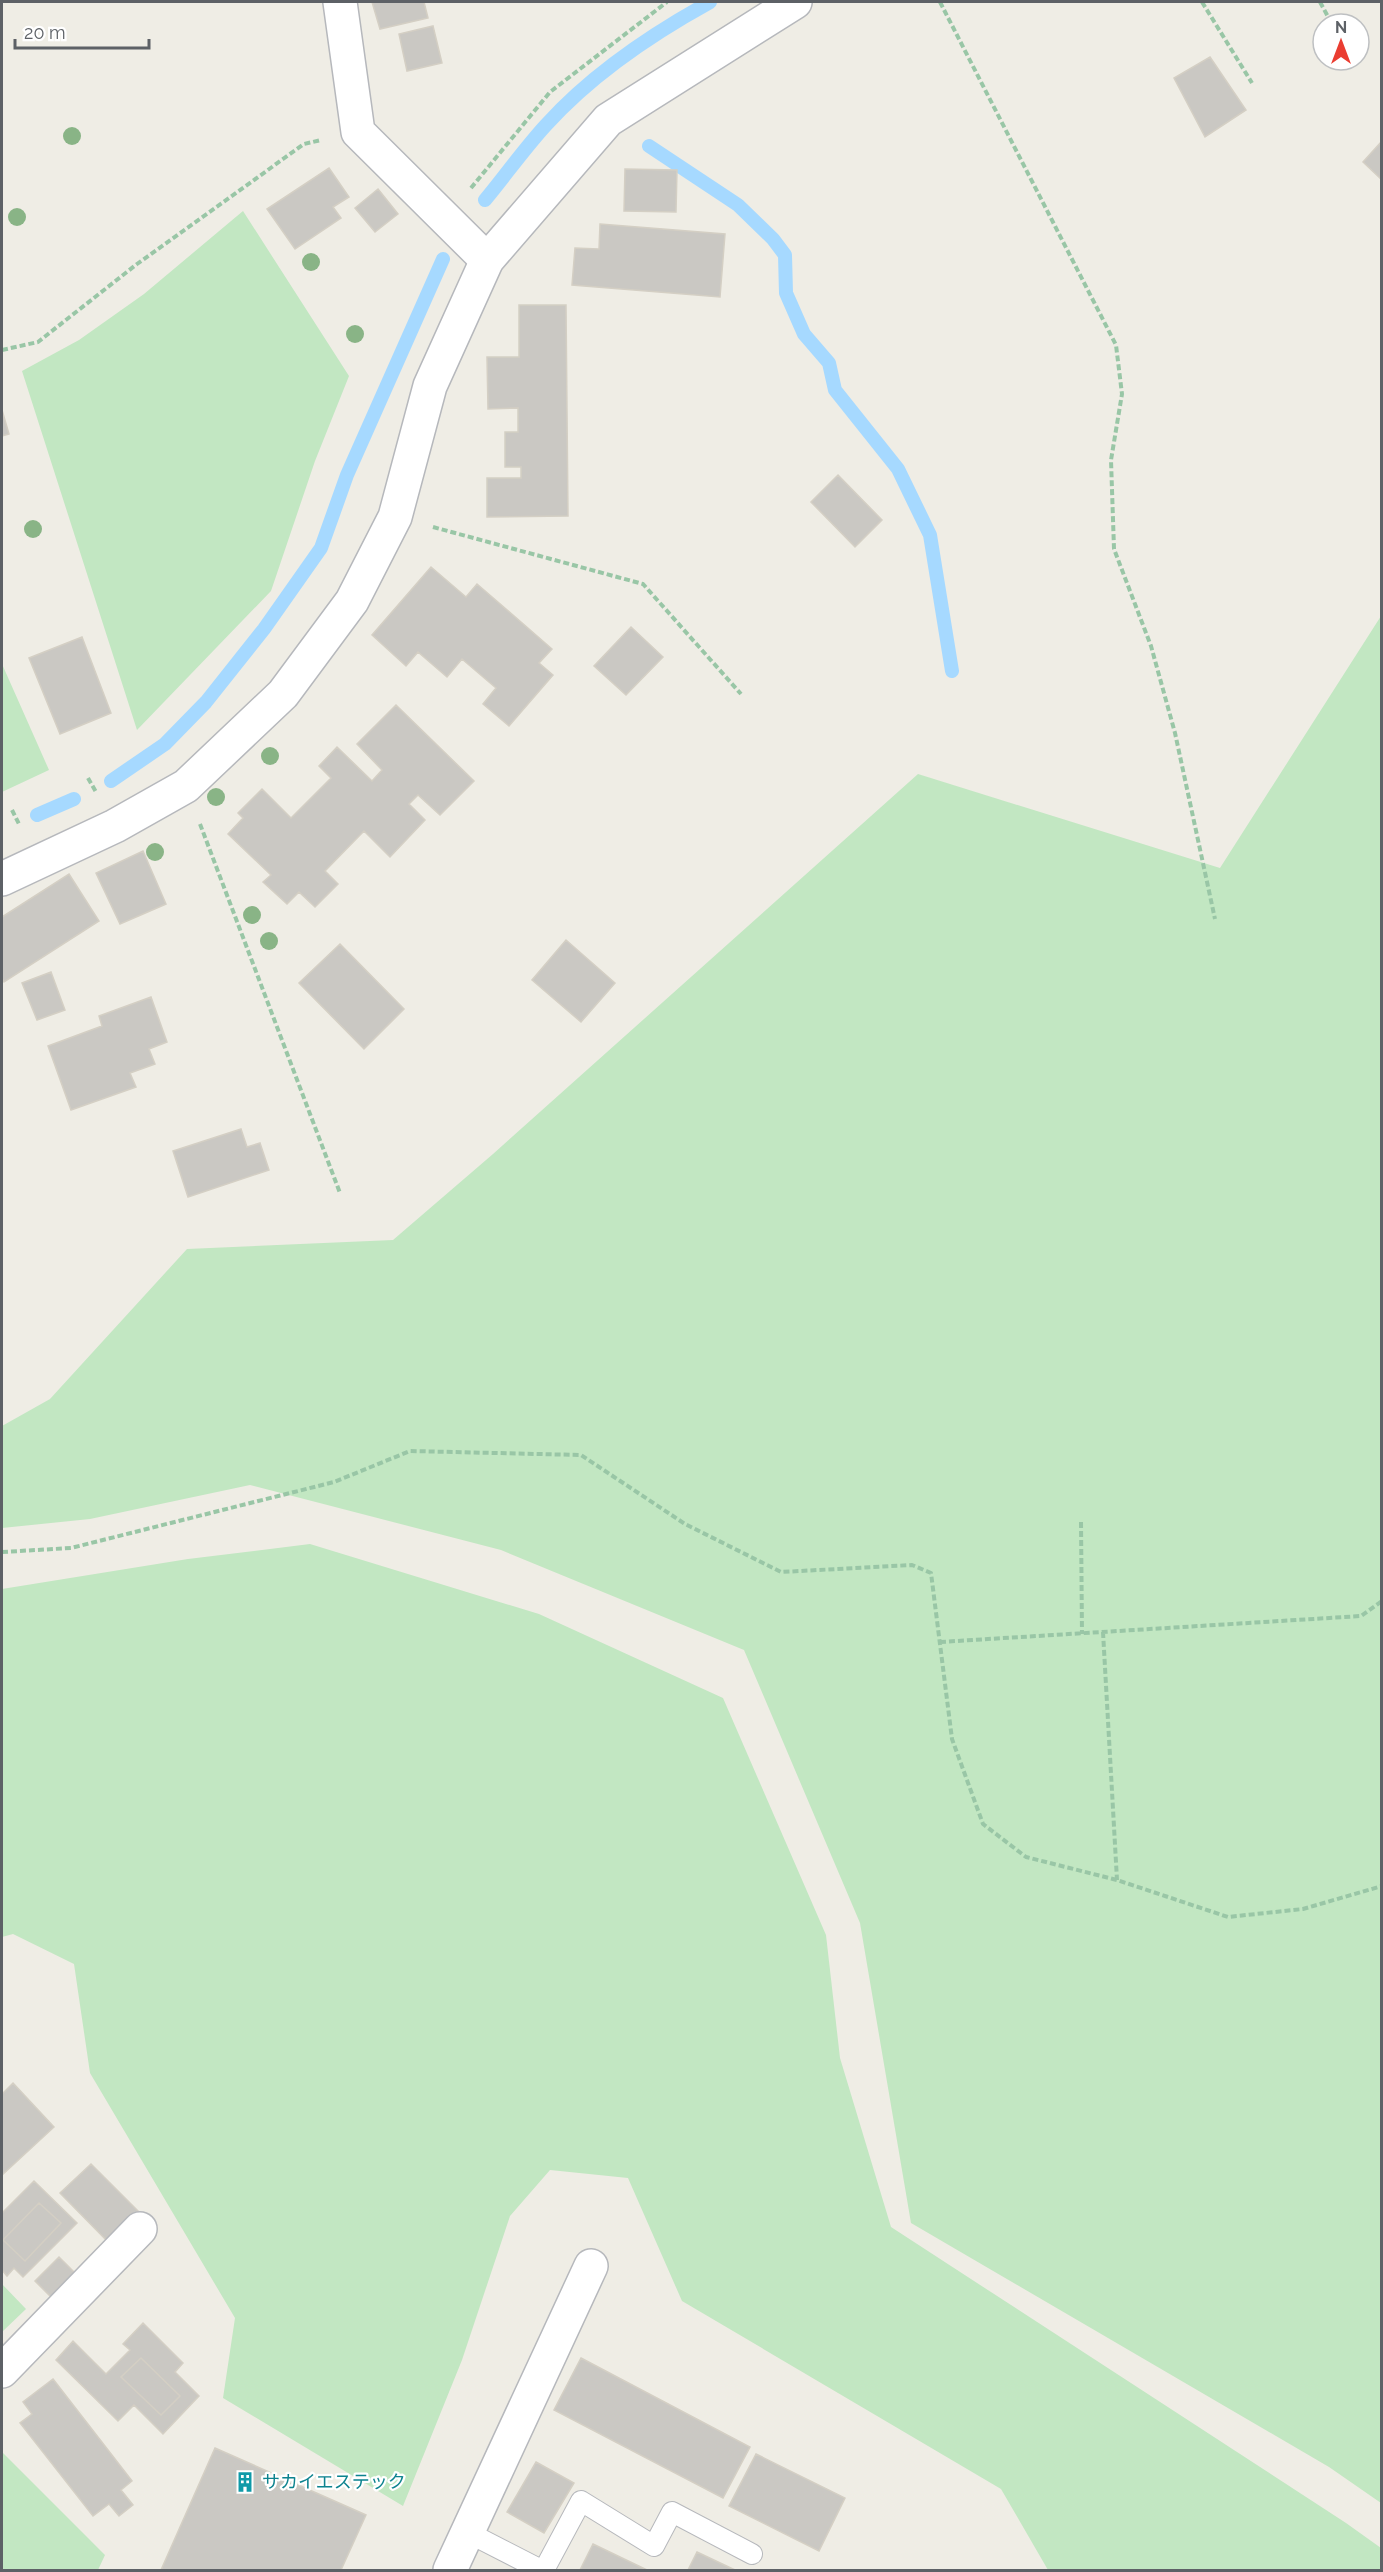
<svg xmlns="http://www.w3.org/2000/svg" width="1383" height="2572" font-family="Raleway,'Noto Sans JP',sans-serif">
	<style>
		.green { fill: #c2e7c2 }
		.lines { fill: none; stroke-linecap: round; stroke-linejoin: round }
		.stream { stroke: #a6d9ff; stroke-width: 14 }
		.building { fill: #cac8c3; stroke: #d4cfc4; stroke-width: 1.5 }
		.service-casing { stroke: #b6b8bc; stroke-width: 22 }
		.minor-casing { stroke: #b6b8bc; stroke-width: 36 }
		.tertiary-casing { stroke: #b6b8bc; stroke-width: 36 }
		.path { stroke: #99c6a6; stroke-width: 4; stroke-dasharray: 6 3; stroke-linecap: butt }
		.service { stroke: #fff; stroke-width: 20 }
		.minor { stroke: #fff; stroke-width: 33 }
		.tertiary { stroke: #fff; stroke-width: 33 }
		.tree { fill: #89b486 }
		.labels { text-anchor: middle; stroke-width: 4.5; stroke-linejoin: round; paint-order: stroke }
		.culture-label { font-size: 18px; fill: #0d838f; stroke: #fff; text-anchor: start }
	</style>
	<rect width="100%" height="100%" fill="#efede5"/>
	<path class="green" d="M243 211 349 376 315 461 271 591 137 730 22 371 79 340 144 294Z
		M1381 616V2503L1329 2467 911 2223 860 1923 744 1650 501 1550 250 1485 90 1519 2 1528V1426L50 1399 187 1249 393 1240 493 1154 918 774 1220 868Z
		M2 664 49 770 2 792Z
		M310 1544 539 1614 723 1698 826 1935 840 2058 891 2227 1346 2523 1381 2548V2570H1048L1001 2489 682 2301 628 2178 550 2170 510 2216 462 2360 403 2506 223 2398 235 2318 90 2073 74 1964 13 1934 2 1937V1589L188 1559Z
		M2 2284 26 2309 2 2332Z
		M2 2452 105 2555 98 2570H2Z"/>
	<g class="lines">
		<path class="stream" d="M649 146 738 205 773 239 785 255 786 293 804 334 829 363 835 390 898 469 930 535 952 671
			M485 200C505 176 524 149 546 125 592 74 650 35 710 2
			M111 781 165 744 206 702 264 629 321 548 347 475 443 259
			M37 815 74 799"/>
	</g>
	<path class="building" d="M372 2H424L428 18 380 29Z
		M433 26 442 63 407 71 399 34Z
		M1210 57 1246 110 1205 137 1174 78Z
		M1382 141V180L1363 162Z
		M329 168 349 197 333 207 341 218 295 249 267 209Z
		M625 169 677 170 676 212 624 211Z
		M378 189 398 214 375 232 355 208Z
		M600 224 725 234 720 297 572 285 575 248 599 249Z
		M519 305H566L568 516 487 517V478H521V467H505V432H518V408L488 409 487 357H519Z
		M2 410 9 434 2 436Z
		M838 475 882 520 855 547 811 502Z
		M431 567 466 597 477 584 552 649 539 663 553 675 509 726 483 704 496 688 462 659 447 677 418 652 406 666 372 635Z
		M631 627 663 657 626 695 594 666Z
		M82 637 111 713 60 734 29 658Z
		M396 705 474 781 440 815 418 795 409 804 425 820 390 857 364 831 325 871 338 884 315 907 299 892 287 904 263 882 271 875 228 834 243 818 238 813 262 789 291 818 331 778 319 766 337 747 372 781 382 770 357 744Z
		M143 851 166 904 120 924 96 873Z
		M69 874 99 921 4 982 2 978V917Z
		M566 940 615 983 581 1022 532 980Z
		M340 944 404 1009 364 1049 299 983Z
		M51 972 65 1010 37 1020 22 983Z
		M151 997 167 1042 149 1049 155 1064 130 1073 136 1087 71 1110 48 1046 102 1026 99 1016Z
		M241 1129 247 1147 260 1143 269 1170 188 1197 173 1151Z
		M13 2083 54 2127 2 2175V2094Z
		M91 2164 142 2215 111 2245 60 2193Z
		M34 2181 77 2223 23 2277 14 2268 7 2276 2 2270V2213Z
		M39 2203 61 2223 25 2261 3 2240Z
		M59 2257 82 2280 58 2304 35 2281Z
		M143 2323 183 2363 175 2372 199 2396 163 2434 134 2405 118 2421 56 2360 73 2341 106 2374 130 2350 123 2344Z
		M141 2358 180 2396 161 2415 121 2377Z
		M581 2358 750 2447 723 2498 554 2410Z
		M53 2379 132 2481 121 2490 133 2505 119 2516 109 2504 93 2516 20 2423 32 2414 23 2402Z
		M215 2448 366 2515 341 2570H161Z
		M756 2454 845 2498 819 2551 729 2506Z
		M536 2462 574 2483 544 2533 507 2512Z
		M593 2544 647 2570H580Z
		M697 2552 735 2570H688Z"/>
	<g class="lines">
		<g class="service-casing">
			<path id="service" d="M467 2532 541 2570
				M544 2570 581 2501 654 2546 672 2512 752 2554"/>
		</g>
		<g class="minor-casing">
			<path id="minor" d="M340 2 358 132 487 260
				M2 2371 140 2229
				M450 2570 591 2266"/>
		</g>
		<g class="tertiary-casing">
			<path id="tertiary" d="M2 879 115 826 186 786 283 694 352 601 395 517 430 386 487 260 608 120 795 2"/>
		</g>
		<path class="path" d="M940 2 1116 345 1122 394 1111 460 1114 549 1151 646 1175 733 1215 919
			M1202 2 1252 83
			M1320 2 1332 24
			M471 188 550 92 667 2
			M2 350 38 342 137 264 304 144 321 140
			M433 527 643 584 741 694
			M88 778 96 792
			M12 810 20 826
			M200 824 340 1193
			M1081 1522 1082 1634
			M2 1552 71 1548 334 1482 410 1451 581 1455 685 1524 781 1572 912 1565 931 1573 952 1739 983 1824 1026 1857 1117 1880 1228 1917 1303 1909 1382 1886
			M1103 1632 1117 1880
			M940 1642 1361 1616 1382 1601"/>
		<use href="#service" class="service"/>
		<use href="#minor" class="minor"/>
		<use href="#tertiary" class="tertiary"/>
	</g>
	<g class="tree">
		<circle cx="72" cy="136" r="9"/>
		<circle cx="17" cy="217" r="9"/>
		<circle cx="311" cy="262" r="9"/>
		<circle cx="355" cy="334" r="9"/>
		<circle cx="33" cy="529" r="9"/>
		<circle cx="270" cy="756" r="9"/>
		<circle cx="216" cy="797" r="9"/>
		<circle cx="155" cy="852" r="9"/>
		<circle cx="252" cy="915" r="9"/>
		<circle cx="269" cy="941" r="9"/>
	</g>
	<defs>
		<g id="building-bare" transform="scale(1.62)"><path d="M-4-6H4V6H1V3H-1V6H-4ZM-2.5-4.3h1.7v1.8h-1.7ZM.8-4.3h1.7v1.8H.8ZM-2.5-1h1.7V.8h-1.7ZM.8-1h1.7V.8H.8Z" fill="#0f9aa8" stroke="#fff" stroke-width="2.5" paint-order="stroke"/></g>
	</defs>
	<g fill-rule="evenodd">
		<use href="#building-bare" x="245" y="2482"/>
	</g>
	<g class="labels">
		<g class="culture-label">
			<text x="262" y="2488">サカイエステック</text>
		</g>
	</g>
	<rect width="1383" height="2572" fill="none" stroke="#5d6166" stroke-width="6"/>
	<g transform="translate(1341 42)"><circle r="28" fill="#ffffff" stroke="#bec0c2" stroke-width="1.5"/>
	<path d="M0-4.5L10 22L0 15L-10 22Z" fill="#ea3d31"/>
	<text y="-9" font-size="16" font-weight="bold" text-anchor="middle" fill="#5d6166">N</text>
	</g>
	<path d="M15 39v9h134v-9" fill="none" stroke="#5d6166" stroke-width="3"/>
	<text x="24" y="39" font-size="18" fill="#5d6166" stroke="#ffffff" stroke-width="4.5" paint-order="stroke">20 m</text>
</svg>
